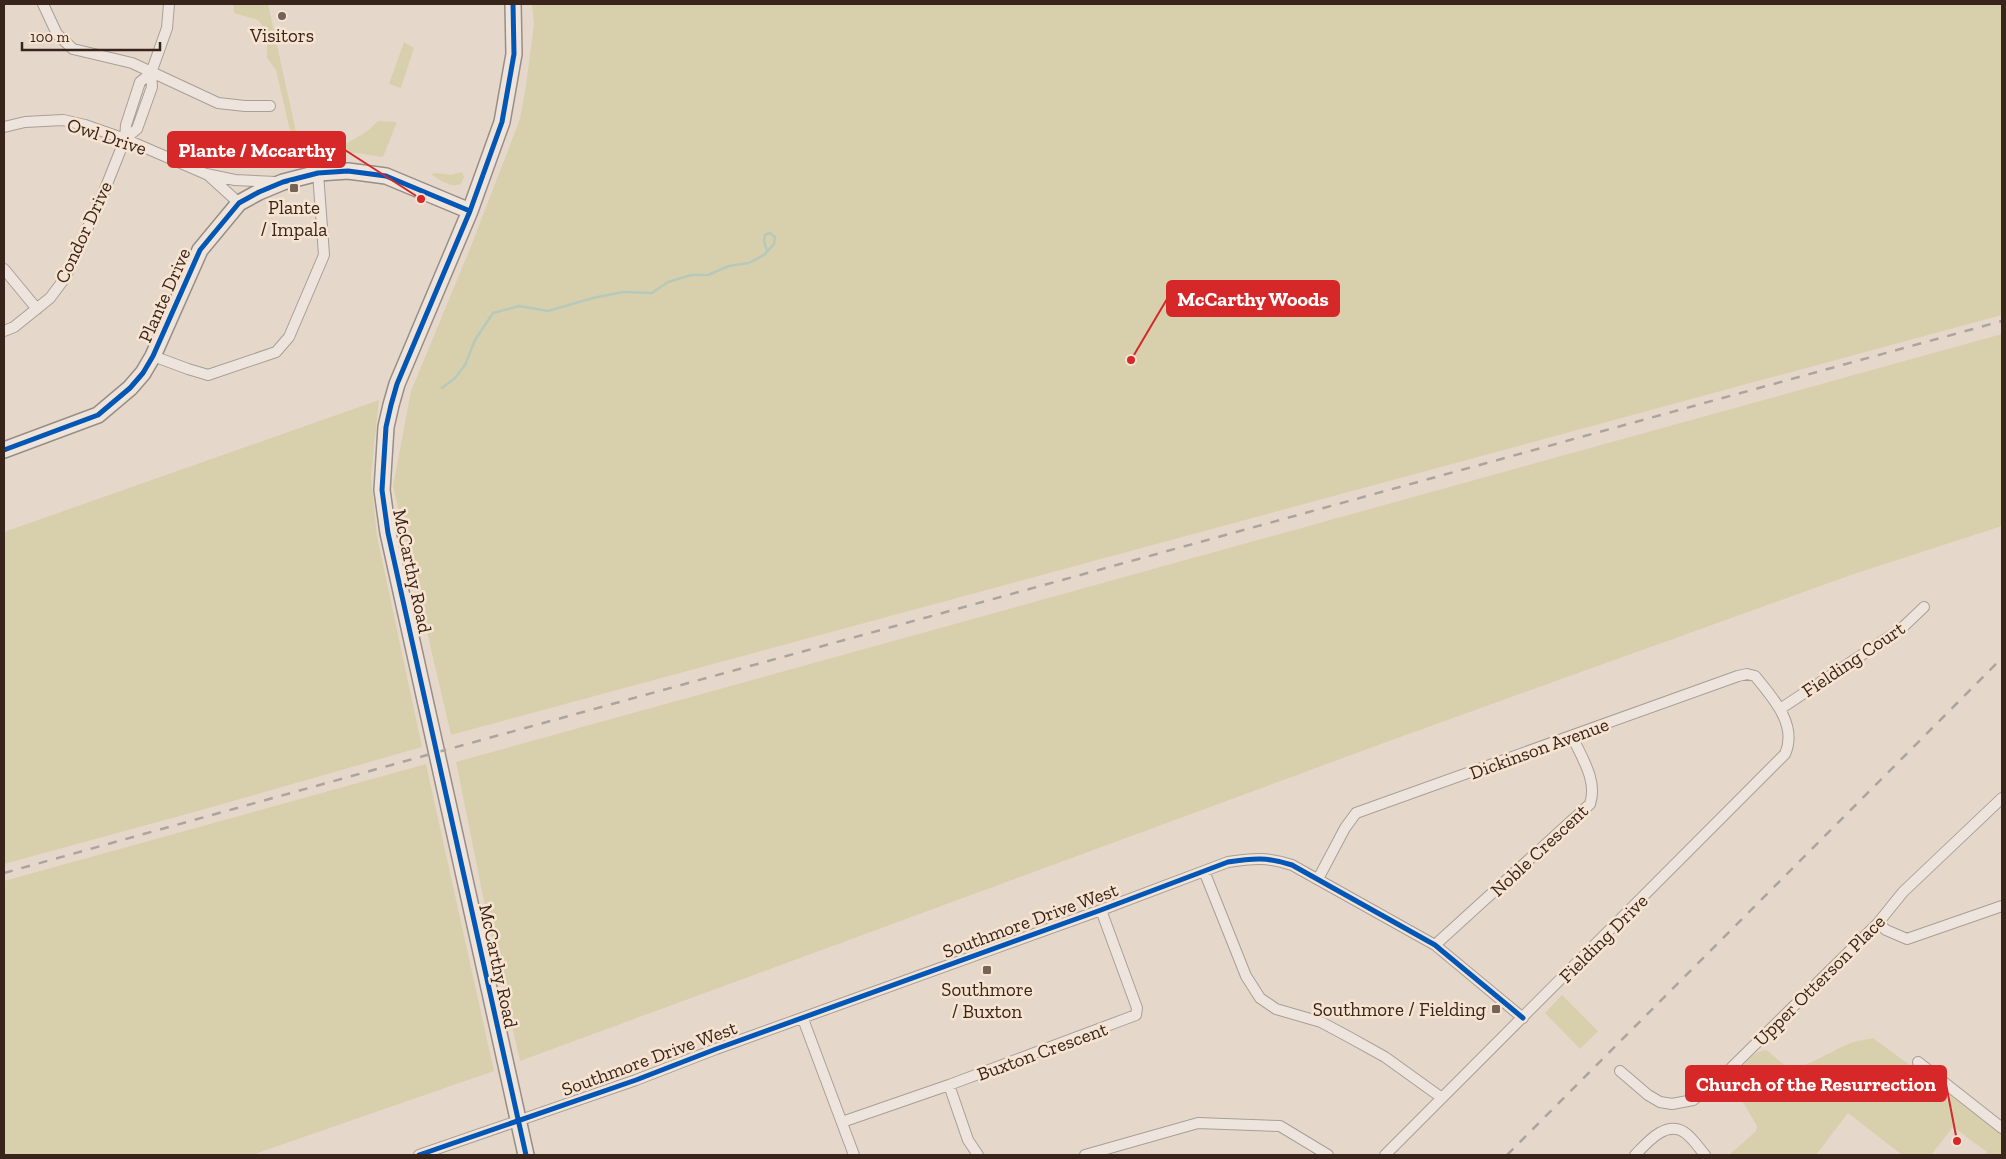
<svg xmlns="http://www.w3.org/2000/svg" width="2006" height="1159" font-family="'Zilla Slab',serif">
	<style>
		.green { fill: #d8d0ad }
		.lines { fill: none; stroke-linecap: round; stroke-linejoin: round }
		.stream { stroke: #b7c9ba; stroke-width: 2.5 }
		.street-casing { stroke: #aa9e95; stroke-width: 12 }
		.secondary-casing { stroke: #998d84; stroke-width: 18 }
		.street { stroke: #ede5dd; stroke-width: 10 }
		.secondary { stroke: #ede5dd; stroke-width: 15 }
		.rail { stroke: #aca49d; stroke-width: 2.5; stroke-dasharray: 9 9; stroke-linecap: butt }
		.cycleway-casing { stroke: #f7e4d0; stroke-width: 8 }
		.cycleway { stroke: #0057b8; stroke-width: 5 }
		.poi-dot { fill: #756359; stroke: #f7e4d0; stroke-width: 2 }
		.labels { text-anchor: middle; stroke-width: 5; stroke-linejoin: round; paint-order: stroke }
		.poi-label { font-size: 19px; fill: #39241c; stroke: #f7e4d0 }
		.street-label { font-size: 19px; fill: #39241c; stroke: #f7e4d0 }
		.leader { fill: none; stroke: #d62828; stroke-width: 2 }
		.callout-dot { fill: #d62828; stroke: #f7e4d0; stroke-width: 2 }
		.callout { fill: #d62828; stroke: #d62828; stroke-width: 2 }
		.callout-label { font-size: 20px; text-anchor: middle; font-weight: bold; fill: #fff }
	</style>
	<rect width="100%" height="100%" fill="#e5d8cb"/>
	<path class="green" d="M233 4H268L302 159H298L296 157 276 70 267 58V32L258 20 234 13Z
		M532 4H2002V315L451 735 393 486 411 391 469 251 520 119 526 85 534 24Z
		M404 42 414 48 401 88 389 84Z
		M378 121 397 122 383 157 356 153 325 152C344 144 364 137 378 121Z
		M462 172 464 177 461 184C451 188 440 181 431 174L435 173 451 175Z
		M2002 334V526L1854 574 1392 740 520 1061 487 916 456 762Z
		M379 400 371 476 377 536 422 747 205 809 4 864V532Z
		M426 764 494 1071 252 1155H4V881Z
		M1562 995 1598 1031 1580 1049 1545 1013Z
		M1873 1038 2002 1133V1155H1985L1987 1152 1953 1127 1931 1155H1902L1848 1113 1816 1155H1729L1756 1131 1757 1126 1744 1104 1728 1087C1742 1074 1745 1053 1766 1050 1775 1055 1780 1065 1791 1067 1807 1069 1838 1046 1854 1042 1860 1040 1866 1040 1873 1038Z"/>
	<g class="lines">
		<path class="stream" d="M442 388 455 378 465 365 475 340 493 313 519 306 548 311 593 298 623 292 652 293 668 282 691 275H708L729 266 749 263 764 255 774 244 775 237 770 233 765 235 764 241 767 251"/>
		<g class="street-casing">
			<path id="street" d="M43 4 57 34 73 49 132 63 218 103 245 106H270
				M4 127 25 122 63 120 85 125 125 139 206 174 235 180 276 182
				M125 139 137 129 152 87 151 73 167 28 169 4
				M207 174 239 203
				M4 269 37 309
				M4 331 14 327 50 298 65 278 103 194 125 139 126 125 140 82 151 73
				M153 356 188 369 208 375 276 352 289 337 324 255 318 173
				M1780 709 1901 629 1924 607
				M1204 871 1246 976 1260 998 1276 1009 1321 1022 1349 1037 1385 1057 1442 1098
				M1318 879 1345 828 1356 813 1738 676 1747 674 1755 676C1773 698 1798 725 1785 754L1385 1155
				M1878 923 1886 930 1907 939 2002 906
				M1435 945 1590 804C1598 780 1581 757 1572 736
				M803 1019 854 1155
				M1918 1062 2002 1128
				M1620 1071 1648 1095 1660 1102 1672 1104 1693 1100 1725 1074 1878 923 1903 892 2002 798
				M949 1085 968 1140 978 1155
				M842 1122 949 1085 1136 1015 1137 1008 1101 910
				M419 1155 636 1080 716 1049 1101 910 1228 862C1254 858 1267 857 1292 865L1435 945 1523 1018
				M1085 1155 1198 1123 1280 1126 1328 1155
				M1635 1155C1646 1144 1665 1120 1684 1132 1692 1137 1699 1148 1705 1155"/>
		</g>
		<g class="secondary-casing">
			<path id="secondary" d="M513 4 514 54 502 122 470 211 397 384 391 405 386 427 382 490 388 533 526 1155
				M4 450 98 415 130 388 143 373 153 356 200 250 239 203 259 192 283 182 318 173 348 171 386 176 470 211"/>
		</g>
		<use href="#street" class="street"/>
		<use href="#secondary" class="secondary"/>
		<path class="rail" d="M4 873 438 752 2002 321
			M1507 1155 2002 658"/>
		<g class="cycleway-casing">
			<path id="cycleway" d="M513 4 514 54 502 122 470 211 397 384 391 405 386 427 382 490 388 533 526 1155
				M4 450 98 415 130 388 143 373 153 356 200 250 239 203 259 192 283 182 318 173 348 171 386 176 470 211
				M419 1155 636 1080 716 1049 1101 910 1228 862C1254 858 1267 857 1292 865L1435 945 1523 1018"/>
		</g>
		<use href="#cycleway" class="cycleway"/>
	</g>
	<g class="poi-dot">
		<circle cx="282" cy="16" r="5"/>
		<rect x="289" y="183" width="10" height="10" rx="2.5"/>
		<rect x="982" y="965" width="10" height="10" rx="2.5"/>
		<rect x="1491" y="1004" width="10" height="10" rx="2.5"/>
	</g>
	<g class="labels">
		<g class="poi-label">
			<text x="282" y="42">Visitors</text>
			<text x="294" y="214">Plante<tspan x="294" dy="22">/ Impala</tspan></text>
			<text x="987" y="996">Southmore<tspan x="987" dy="22">/ Buxton</tspan></text>
			<text x="1486" y="1016" text-anchor="end">Southmore / Fielding</text>
		</g>
		<g class="street-label">
			<text transform="translate(107 136) rotate(18)" y="7">Owl Drive</text>
			<text transform="translate(83 232) rotate(-65)" y="7">Condor Drive</text>
			<text transform="translate(164 295) rotate(-66)" y="7">Plante Drive</text>
			<text transform="translate(413 571) rotate(78)" y="7">McCarthy Road</text>
			<text transform="translate(1853 659) rotate(-34)" y="7">Fielding Court</text>
			<text transform="translate(1539 748) rotate(-20)" y="7">Dickinson Avenue</text>
			<text transform="translate(1539 850) rotate(-43)" y="7">Noble Crescent</text>
			<text transform="translate(1030 920) rotate(-20)" y="7">Southmore Drive West</text>
			<text transform="translate(1603 938) rotate(-45)" y="7">Fielding Drive</text>
			<text transform="translate(499 966) rotate(78)" y="7">McCarthy Road</text>
			<text transform="translate(1819 980) rotate(-45)" y="7">Upper Otterson Place</text>
			<text transform="translate(1042 1051) rotate(-20)" y="7">Buxton Crescent</text>
			<text transform="translate(649 1058) rotate(-20)" y="7">Southmore Drive West</text>
		</g>
	</g>
	<path class="leader" d="M421 199L345 150M1131 360L1167 299M1957 1141L1946 1084"/>
	<g class="callout-dot">
		<circle cx="421" cy="199" r="5"/>
		<circle cx="1131" cy="360" r="5"/>
		<circle cx="1957" cy="1141" r="5"/>
	</g>
	<g class="callout">
		<rect x="168" y="132" width="177" height="35" rx="5"/>
		<rect x="1167" y="281" width="172" height="35" rx="5"/>
		<rect x="1686" y="1066" width="260" height="35" rx="5"/>
	</g>
	<g class="callout-label">
		<text x="257" y="157">Plante / Mccarthy</text>
		<text x="1253" y="306">McCarthy Woods</text>
		<text x="1816" y="1091">Church of the Resurrection</text>
	</g>
	<rect width="2006" height="1159" fill="none" stroke="#39241c" stroke-width="10"/>
	<path d="M22 42v8h138v-8" fill="none" stroke="#39241c" stroke-width="2.5"/>
	<text x="30" y="42" font-size="15" fill="#39241c" stroke="#f7e4d0" stroke-width="4" paint-order="stroke">100 m</text>
</svg>
